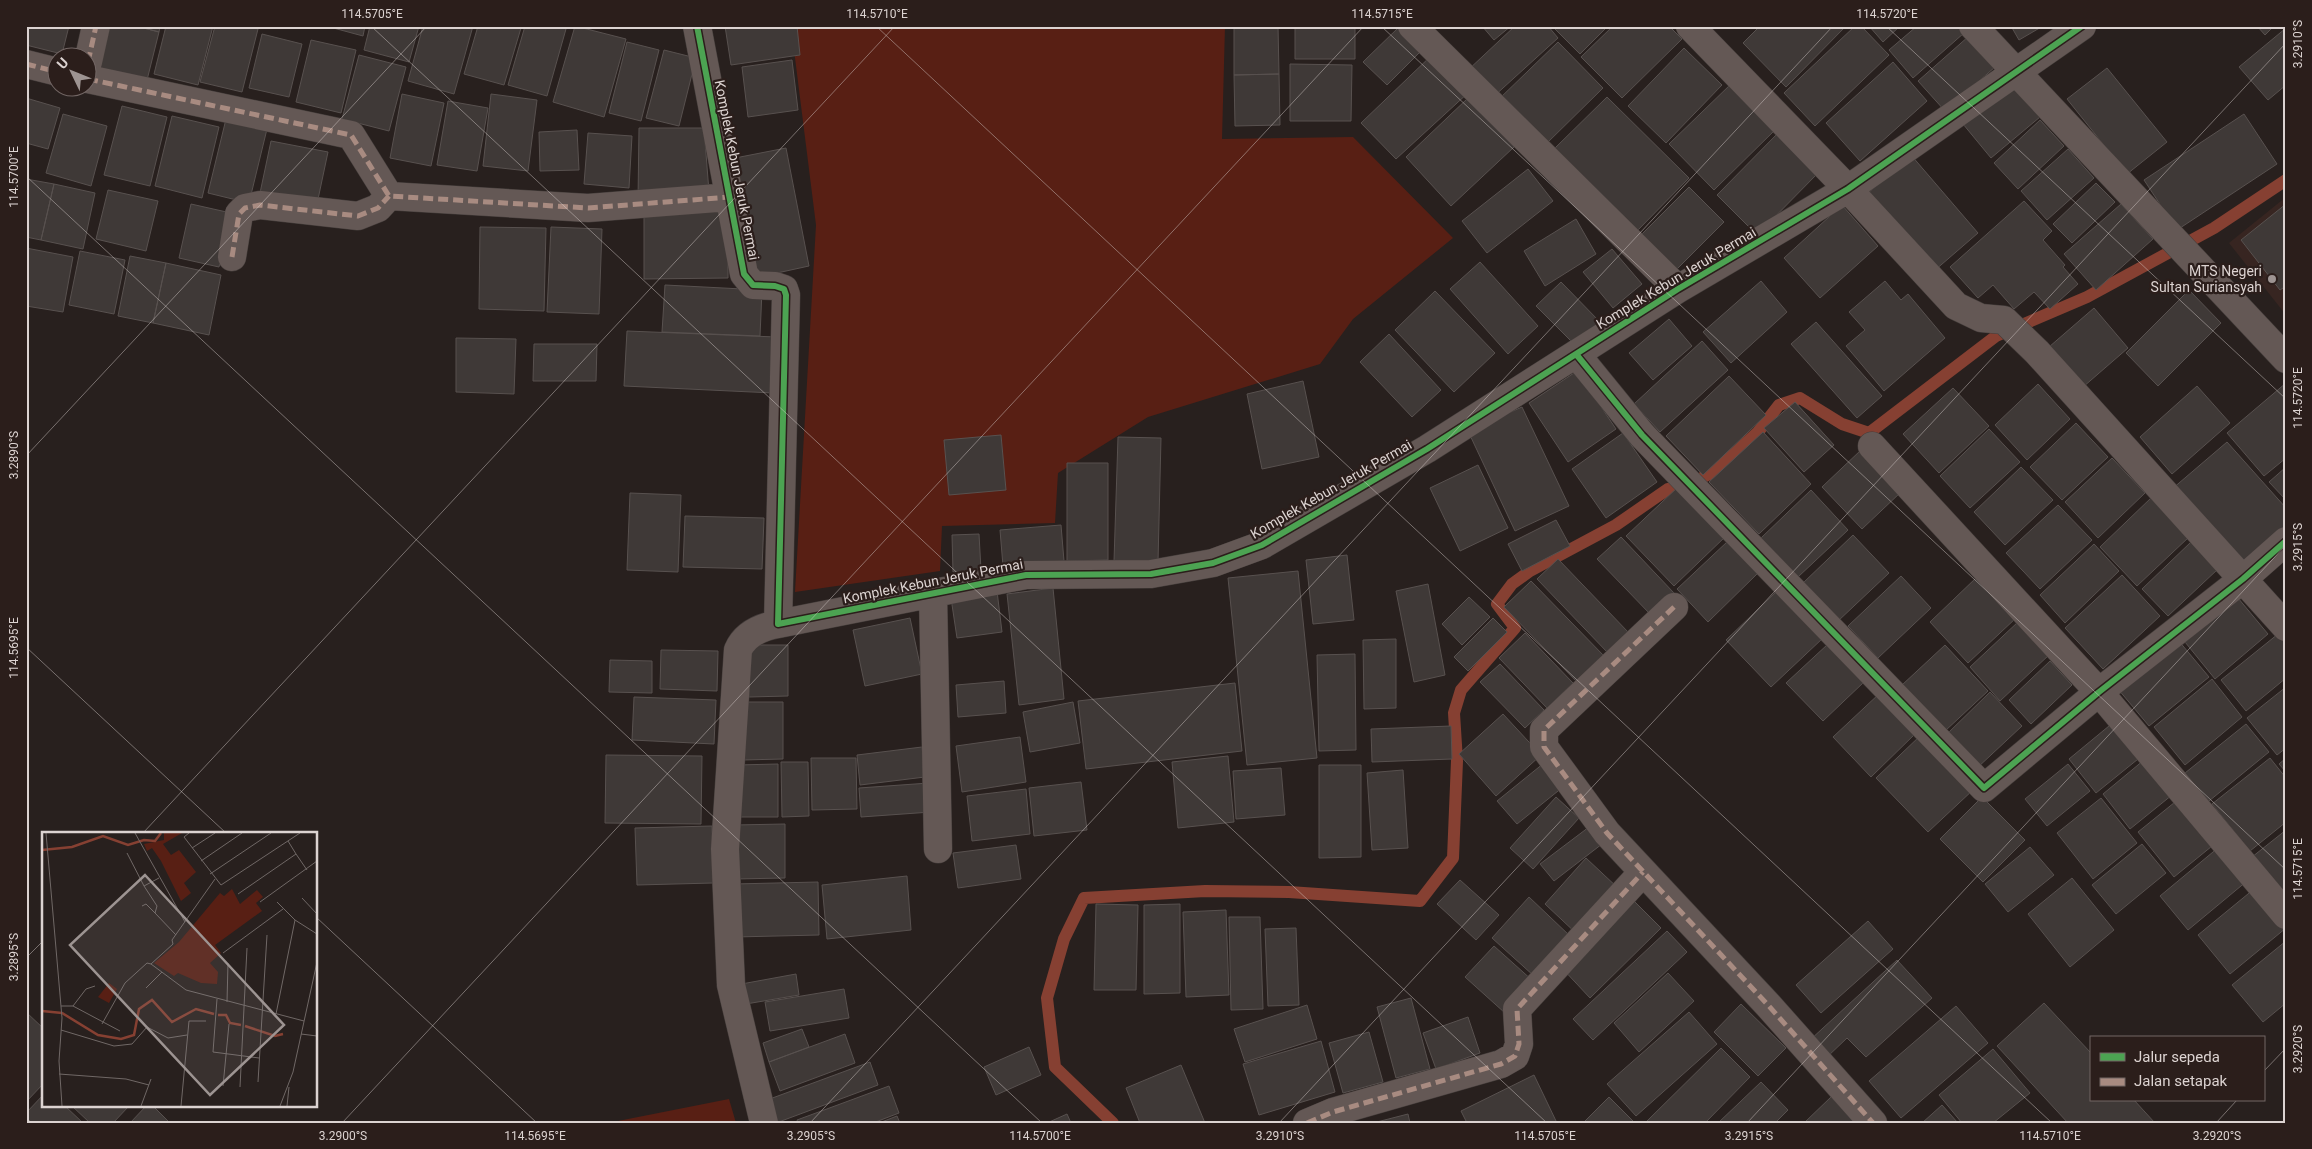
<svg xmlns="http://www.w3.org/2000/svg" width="2312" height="1149" font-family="Roboto,sans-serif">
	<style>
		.built { fill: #372521 }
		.green { fill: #581f14 }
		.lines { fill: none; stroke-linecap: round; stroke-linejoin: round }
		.stream { stroke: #864032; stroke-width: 12 }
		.building { fill: #3f3937; stroke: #58514f }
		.minor-casing { stroke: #443d3b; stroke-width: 29 }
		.minor { stroke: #645855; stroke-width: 28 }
		.quiet { stroke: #a88b81; stroke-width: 5; stroke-dasharray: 10 5; stroke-linecap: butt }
		.cycleway-casing { stroke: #2b1e1b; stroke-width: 9 }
		.cycleway { stroke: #4ca352; stroke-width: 6 }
		.ticks { fill: none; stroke: #dcd3d1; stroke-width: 1; stroke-opacity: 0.45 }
		.poi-dot { fill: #9d9492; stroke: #2b1e1b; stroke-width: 2 }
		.labels { text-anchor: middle; stroke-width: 4.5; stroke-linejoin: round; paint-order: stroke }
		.street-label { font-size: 14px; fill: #dcd3d1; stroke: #2b1e1b }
		.poi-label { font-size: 14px; fill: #dcd3d1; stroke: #2b1e1b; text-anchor: end }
		.inset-river { fill: none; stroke: #864032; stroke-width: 2.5 }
		.inset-road { fill: none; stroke: #706866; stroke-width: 1 }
		.view { fill: #9d9492; fill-opacity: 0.15; stroke: #9d9492; stroke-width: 2.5 }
		.inset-edge { fill: none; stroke: #dcd3d1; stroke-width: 2.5 }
		.neatline { fill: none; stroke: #dcd3d1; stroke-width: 2 }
		.ticks-label { font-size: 12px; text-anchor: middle; fill: #dcd3d1 }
	</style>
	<rect width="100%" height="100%" fill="#28201e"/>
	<path class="built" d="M2286 197V315L2229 243Z"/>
	<path class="green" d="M791 26H1225L1222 139 1353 137 1453 238 1353 319 1320 364 1148 417 1058 473 1055 523 942 526 940 571 795 592 816 225Z
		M729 1099 736 1123H618V1121Z"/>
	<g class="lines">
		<path class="stream" d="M1113 1123 1055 1067 1047 998 1064 939 1084 898 1205 891 1289 892 1420 901 1453 858 1457 761 1454 713 1461 690 1515 628 1497 604 1512 584 1530 571 1616 525 1668 489 1696 481 1715 471 1758 432 1779 405 1800 398 1842 424 1869 433 1996 336 2087 297 2214 228 2286 180"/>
	</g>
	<path class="building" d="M26 26H69L62 54 26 45Z
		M110 26H136L159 32 147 80 100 68Z
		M136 26H160L159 32Z
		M166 26H213L198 85 154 74Z
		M215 26H247L258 29 242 92 200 82Z
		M326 26H365L363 36Z
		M370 26H419L409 62 364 50Z
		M423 26H473L454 94 408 81Z
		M478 26H513L521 28 504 85 464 74Z
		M525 26H558L566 29 547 96 508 85Z
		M575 26 626 39 604 117 553 102Z
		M725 26H797L800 55 731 65Z
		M1234 26H1278L1279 74 1234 75Z
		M1295 26H1355V59H1295Z
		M1482 26H1511L1494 40Z
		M1515 26H1548L1558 38 1492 98 1467 71Z
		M1552 26H1608L1580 54Z
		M1613 26H1669L1682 39 1622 98 1581 57Z
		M1760 26H1846L1786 87 1743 43Z
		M1855 26H1861L1889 55 1815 126 1784 93Z
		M1869 26H1900L1883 42Z
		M1917 26H1958L1964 33 1913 78 1889 50Z
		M2011 26H2043L2019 40Z
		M2257 26H2274L2265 35Z
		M1399 27 1422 50 1387 85 1363 62Z
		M2286 28V85L2268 100 2239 67Z
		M262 34 302 44 289 97 249 88Z
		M1969 36 1995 67 1945 111 1918 81Z
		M311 40 356 50 341 113 296 102Z
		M627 42 659 50 641 121 609 113Z
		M1558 42 1603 88 1543 147 1498 100Z
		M1684 48 1722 85 1666 143 1628 106Z
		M664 50 696 58 679 126 646 118Z
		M1433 54 1469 92 1396 159 1361 123Z
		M359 55 406 67 389 131 342 119Z
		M792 60 798 110 748 117 742 67Z
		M1893 62 1927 101 1860 161 1826 123Z
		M1290 64 1352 65 1351 121H1290Z
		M2107 68 2167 142 2127 174 2067 99Z
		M1279 74 1280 125 1235 126 1234 75Z
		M1732 83 1777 128 1714 190 1669 144Z
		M2012 83 2040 117 1991 158 1963 124Z
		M402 94 444 103 431 166 390 158Z
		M491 94 537 100 528 171 483 166Z
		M1607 97 1689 178 1637 231 1554 149Z
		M26 98 60 108 48 149 26 143Z
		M1468 98 1514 147 1451 206 1406 157Z
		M448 101 488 108 477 171 437 165Z
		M122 106 167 117 150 186 104 175Z
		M63 114 107 126 91 186 46 173Z
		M2244 114 2277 164 2177 230 2144 180Z
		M172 116 219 127 202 198 155 186Z
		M226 119 267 129 249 203 208 193Z
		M2040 120 2064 146 2018 189 1994 163Z
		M639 128H704L709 192 638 200Z
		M577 130 579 170 540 171 539 132Z
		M1780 131 1820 171 1757 235 1717 195Z
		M588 133 632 136 629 188 584 184Z
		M271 141 328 152 317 204 260 193Z
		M786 148 809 266 754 278 730 159Z
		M2068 149 2094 178 2047 220 2021 191Z
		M1911 155 1978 233 1934 271 1867 194Z
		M1528 169 1553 201 1487 253 1462 221Z
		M26 179 54 184 41 240 26 237Z
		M2096 183 2115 202 2072 243 2053 224Z
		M54 184 95 193 83 249 41 240Z
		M1689 187 1724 222 1671 275 1636 240Z
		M108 190 158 201 146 251 96 239Z
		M2024 201 2052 231 2043 240 2065 265 2063 267 2078 284 2050 309 2034 292 2014 309 1993 285 1978 298 1950 267Z
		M191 204 231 213 219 267 179 258Z
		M2121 204 2153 239 2096 290 2064 254Z
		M2286 204V286L2280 290 2241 240Z
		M1842 205 1878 246 1820 298 1784 258Z
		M728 207V278L644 279V208Z
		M1576 219 1596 254 1545 286 1524 251Z
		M480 227 546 228 544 311 479 309Z
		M551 227 602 229 599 314 547 312Z
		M26 248 73 257 63 312 26 306Z
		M1612 249 1642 284 1613 308 1583 272Z
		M80 251 125 260 114 314 69 305Z
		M130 256 166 263 153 323 118 316Z
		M1480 262 1538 326 1508 354 1450 289Z
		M166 263 221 275 209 335 153 323Z
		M1761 281 1787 312 1731 363 1703 332Z
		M1885 281 1901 300 1908 294 1945 338 1884 391 1846 346 1865 330 1849 312Z
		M1561 282 1600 322 1576 346 1536 306Z
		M665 285 762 290 760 336 662 332Z
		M2189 290 2221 323 2158 386 2126 353Z
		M1435 291 1495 353 1454 392 1395 330Z
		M2094 308 2128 348 2083 387 2049 347Z
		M1669 319 1692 346 1653 380 1629 353Z
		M1816 322 1882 396 1857 418 1791 344Z
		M627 331 776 337 773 393 624 386Z
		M1389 334 1441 390 1412 417 1360 362Z
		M456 338 516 339 514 394 456 392Z
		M1702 341 1728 370 1660 432 1634 404Z
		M534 344H597L596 381H533Z
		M1577 371 1616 429 1568 462 1529 403Z
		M1729 376 1766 415 1703 475 1666 436Z
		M1303 381 1319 457 1262 469 1247 394Z
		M2286 383V458L2264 476 2227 433Z
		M2038 384 2070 419 2027 460 1995 425Z
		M2197 386 2230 423 2172 474 2140 437Z
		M1953 388 1989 426 1939 473 1903 434Z
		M1795 402 1834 445 1804 472 1764 428Z
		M1522 407 1569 506 1515 531 1468 431Z
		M2076 423 2108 457 2062 500 2030 467Z
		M1989 429 2020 462 1970 508 1940 476Z
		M1763 432 1811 484 1759 534 1709 482Z
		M1623 433 1657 482 1606 518 1572 469Z
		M1001 435 1006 490 949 495 944 440Z
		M1118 437 1161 438 1158 562 1114 561Z
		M2227 442 2286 508V525L2239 565 2172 489Z
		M1861 450 1901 492 1862 529 1822 487Z
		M2112 458 2145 493 2098 538 2065 502Z
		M1067 463H1108V560L1067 561Z
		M1478 465 1508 528 1460 551 1430 488Z
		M2021 467 2053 500 2005 545 1974 512Z
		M2286 467V500L2269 482Z
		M1679 486 1726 536 1674 586 1626 536Z
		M1811 490 1848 530 1798 577 1761 538Z
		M630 493 681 495 678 572 627 570Z
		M2152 497 2189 537 2137 586 2100 547Z
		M2058 505 2092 540 2040 589 2006 553Z
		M685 516 764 518 762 569 683 567Z
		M1556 520 1570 546 1522 571 1508 544Z
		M1061 525 1064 561 1003 566 1000 530Z
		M979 534 981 570 953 572 952 535Z
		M1853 535 1889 573 1837 622 1802 584Z
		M1621 537 1674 593 1651 615 1597 559Z
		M1728 541 1758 573 1708 622 1677 589Z
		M2192 541 2218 569 2168 616 2142 589Z
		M2094 544 2119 571 2065 623 2040 595Z
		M1347 555 1354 620 1313 624 1306 560Z
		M1558 559 1629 633 1608 653 1537 579Z
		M1298 571 1317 758 1247 765 1228 578Z
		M2122 575 2160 616 2103 669 2065 628Z
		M1901 576 1931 608 1878 658 1848 626Z
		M1977 577 2016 618 1968 663 1930 622Z
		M1531 581 1606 658 1579 684 1504 607Z
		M1428 584 1445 675 1414 682 1396 591Z
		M1053 588 1064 699 1019 705 1007 594Z
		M997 591 1002 632 957 638 951 598Z
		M1777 591 1823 638 1771 687 1726 640Z
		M1469 597 1490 617 1462 645 1442 624Z
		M2238 598 2268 634 2215 679 2185 642Z
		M910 618 922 674 865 686 853 630Z
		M1493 618 1507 632 1468 671 1454 657Z
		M2019 621 2050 654 2000 701 1970 667Z
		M1525 633 1573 683 1547 708 1499 658Z
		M2278 634 2286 643V678L2246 711 2221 680Z
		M1396 639V708L1364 709 1363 640Z
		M2178 640 2209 677 2149 726 2118 689Z
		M1828 644 1864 682 1823 721 1786 683Z
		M748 645H788V696L749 697Z
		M1945 645 1988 691 1945 731 1902 685Z
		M661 650 718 651 717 691 660 689Z
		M1355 654 1356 750 1319 751 1317 655Z
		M610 660 652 661V693L609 692Z
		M2050 661 2072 685 2031 724 2009 700Z
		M1500 664 1544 710 1525 728 1480 682Z
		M2212 679 2242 717 2185 765 2154 727Z
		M1004 681 1006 713 958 717 956 685Z
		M1235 683 1242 751 1086 769 1078 701Z
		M2286 687V748L2277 755 2247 718Z
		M1990 692 2022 726 1976 769 1945 736Z
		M1880 693 1917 732 1871 777 1833 737Z
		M634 697 716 700 714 744 632 740Z
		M742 702H783V759L743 760Z
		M1073 702 1080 743 1030 752 1023 712Z
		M1503 714 1541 755 1496 796 1459 754Z
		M2115 721 2143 755 2096 793 2069 759Z
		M2246 724 2269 752 2209 801 2185 773Z
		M1451 726 1452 759 1372 762 1371 729Z
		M1922 734 1974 789 1928 832 1876 778Z
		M1020 737 1026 782 962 792 956 746Z
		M922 747 925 777 860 785 857 755Z
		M606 755 702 756 701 824 605 823Z
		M1228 756 1234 822 1178 828 1172 762Z
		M811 758H856L857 809 812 810Z
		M2270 758 2286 778V822L2250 851 2212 804Z
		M2286 758V772L2279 764Z
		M2144 760 2172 795 2130 829 2103 794Z
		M781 762H808L809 816 782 817Z
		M1544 763 1563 787 1517 824 1497 801Z
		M778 764V817H738L737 765Z
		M2068 764 2090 791 2047 826 2025 799Z
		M1319 765H1361V857L1319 858Z
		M1281 768 1285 815 1236 819 1233 771Z
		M1403 770 1408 848 1372 850 1367 773Z
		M1081 782 1087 830 1034 836 1029 788Z
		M929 783 931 812 861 817 859 788Z
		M1026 789 1030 834 972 841 967 796Z
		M1556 797 1579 818 1533 869 1510 848Z
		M1982 797 2025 840 1983 882 1940 839Z
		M2101 798 2137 843 2093 879 2057 833Z
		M2180 798 2217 842 2174 877 2138 832Z
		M785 824V878L734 879V825Z
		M712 826 713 883 637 885 635 828Z
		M1589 827 1602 844 1554 881 1540 864Z
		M2286 830V888L2281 892 2252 857Z
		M2142 844 2166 873 2116 914 2092 885Z
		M1016 845 1021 879 958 888 953 853Z
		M2030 847 2054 875 2008 912 1985 884Z
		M2219 847 2247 881 2188 930 2160 896Z
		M1586 858 1619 889 1578 935 1545 904Z
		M907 876 911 930 827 939 822 885Z
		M2072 878 2114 930 2070 967 2028 914Z
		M1460 880 1499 915 1476 940 1437 904Z
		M818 882 819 935 735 937 734 884Z
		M2254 889 2286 928 2230 974 2198 935Z
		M1529 897 1570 936 1534 976 1492 938Z
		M1631 898 1661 928 1590 998 1561 967Z
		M1096 904 1138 905 1136 990H1094Z
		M1180 904V993L1144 994V905Z
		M1226 910 1229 995 1186 997 1183 912Z
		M1229 917H1260L1263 1009 1231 1010Z
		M1868 921 1893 949 1821 1013 1796 985Z
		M1296 928 1299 1005 1268 1006 1265 929Z
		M1667 931 1687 952 1593 1040 1573 1019Z
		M2286 941V1003L2263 1022 2232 985Z
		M1494 946 1533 981 1505 1013 1465 977Z
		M1897 960 1932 998 1866 1057 1847 1038 1826 1058 1810 1040Z
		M1668 973 1694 1001 1639 1052 1614 1023Z
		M796 974 799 995 740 1005 736 985Z
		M844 989 849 1018 770 1031 765 1002Z
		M1411 998 1430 1069 1396 1078 1377 1007Z
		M2044 1003 2091 1053V1100H2134L2155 1123H2068L1997 1046Z
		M1741 1004 1786 1048 1758 1076 1714 1032Z
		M1307 1005 1317 1039 1245 1062 1234 1029Z
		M1956 1006 1988 1043 1901 1118 1869 1081Z
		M26 1012 44 1029V1083L26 1102Z
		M1689 1012 1717 1044 1636 1116 1607 1084Z
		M1468 1017 1480 1053 1436 1069 1423 1033Z
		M802 1029 809 1047 769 1062 763 1043Z
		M1369 1032 1383 1082 1343 1093 1329 1043Z
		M845 1034 855 1063 780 1091 769 1062Z
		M1321 1041 1335 1092 1259 1115 1243 1064Z
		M1029 1047 1041 1075 996 1095 984 1067Z
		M1721 1048 1750 1077 1705 1123H1645Z
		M1993 1049 2030 1093 1993 1123H1962L1939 1095Z
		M870 1062 878 1085 776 1123 767 1100Z
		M1181 1065 1205 1123H1140L1126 1088Z
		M1534 1075 1557 1123H1467L1461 1111Z
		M1761 1082 1788 1110 1775 1123H1718Z
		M889 1086 899 1113 873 1123H798L797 1120Z
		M44 1094V1105H64L83 1123H31L26 1119V1113Z
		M1609 1097 1635 1123H1583Z
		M1831 1097 1856 1123H1804Z
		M71 1105H128L129 1106 113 1123H90Z
		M147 1105H152L170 1123H130Z
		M1942 1105 1958 1123H1922Z
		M1067 1114 1071 1123H1047Z
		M1408 1114 1410 1123H1373Z
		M897 1116 900 1123H879Z"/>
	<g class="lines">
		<g class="minor-casing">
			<path id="minor" d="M697 26 744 274 753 285 775 286 784 289 786 295 778 624 1026 575 1151 574 1213 563 1262 545 1427 449 1678 289 1848 189 2082 26
				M1412 26 1678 289
				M1690 26 1848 189 1956 306 1981 318 2004 320 2037 352 2286 627
				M1973 26 2286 359
				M88 62 96 26
				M26 64 58 72
				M88 79 351 135 389 196 588 208 730 197
				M232 257 239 214 245 208 260 205 358 216 378 208 389 196
				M1576 354 1642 435 1984 788 2099 692 2243 579 2286 541
				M1872 446 2099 692 2286 915
				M933 594 938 849
				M1674 607 1544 730V747L1607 833 1768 1005 1873 1123
				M764 1123 731 985 725 849 738 650C745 634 761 627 778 624
				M1307 1123 1333 1112 1501 1064 1515 1056 1519 1044 1517 1009 1643 872"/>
		</g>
		<use href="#minor" class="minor"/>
		<path class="quiet" d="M88 62 96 26
			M26 64 58 72
			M88 79 351 135 389 196 588 208 730 197
			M232 257 239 214 245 208 260 205 358 216 378 208 389 196
			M1674 607 1544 730V747L1607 833 1768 1005 1873 1123
			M1307 1123 1333 1112 1501 1064 1515 1056 1519 1044 1517 1009 1643 872"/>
		<g class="cycleway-casing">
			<path id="cycleway" d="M697 26 744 274 753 285 775 286 784 289 786 295 778 624 1026 575 1151 574 1213 563 1262 545 1427 449 1678 289 1848 189 2082 26
				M1576 354 1642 435 1984 788 2099 692 2243 579 2286 541"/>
		</g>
		<use href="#cycleway" class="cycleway"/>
	</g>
	<path class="ticks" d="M371 26 1547 1123M876 26 2052 1123M1381 26 2286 870M1886 26 2286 399M26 176 1042 1123M26 456 427 26M26 647 226 833M143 833 895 26M316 917 537 1123M26 958 44 940M2263 1072 2286 1048M26 1118 32 1123M342 1123 1364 26M810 1123 1833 26M1279 1123 2286 43M1747 1123 2286 545M2216 1123 2237 1100"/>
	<circle class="poi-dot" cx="2272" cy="279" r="5"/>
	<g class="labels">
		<g class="street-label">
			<text transform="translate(737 170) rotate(79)" y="5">Komplek Kebun Jeruk Permai</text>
			<text transform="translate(1676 278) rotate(-31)" y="5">Komplek Kebun Jeruk Permai</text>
			<text transform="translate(1331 489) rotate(-30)" y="5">Komplek Kebun Jeruk Permai</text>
			<text transform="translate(933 581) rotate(-11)" y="5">Komplek Kebun Jeruk Permai</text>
		</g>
		<g class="poi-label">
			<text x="2262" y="276">MTS Negeri<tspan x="2262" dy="16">Sultan Suriansyah</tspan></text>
		</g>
	</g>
	<g transform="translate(42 832)">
		<rect width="275" height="275" fill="#28201e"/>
		<path d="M122 1H140L121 12 129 23 137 18 154 40 142 51 149 61 139 69 119 29 110 16 105 19 102 12 122 8ZM190 57 198 72 215 58 221 65 214 71 220 79 173 113 179 121 168 131 176 140 175 152 159 151 136 141 132 144 112 131 137 110 178 61 182 64ZM67 151 75 157 67 171 56 165Z" fill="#581f14"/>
		<path class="inset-river" d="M0 18 30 15 61 4 86 13 102 8 113 9 119 1M0 179 20 181 56 203 79 207 92 203 97 177 110 168 130 190 154 177 172 182M176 183H184L188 191 199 193M203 194 233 204 241 202"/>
		<path class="inset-road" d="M4 1 20 186 17 229 20 274M93 1 143 90M147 1 142 5 179 53 258 1M246 9 254 22M150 16 173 1M85 21 102 54M159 29 200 1M168 42 229 1M117 46 102 54 115 74 113 81 134 103M173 47 130 108 131 112 109 132 144 158 262 189M196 62 254 22 265 38M260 66 275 82M218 70 275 29M235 70 253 88 275 102M100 74 104 72 113 81M181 121 241 77M104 156 120 140M175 167 171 220 217 226M185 170 186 131M19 174H31L78 199M31 174 44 157 53 154M234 182 253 88M60 192 83 151 105 131 109 132M19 198 72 214 90 212 105 195 126 206 145 203M259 202 275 204M17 242 84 247 107 253M216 250 225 103M181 254 187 192M198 255 205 116M99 274 109 247M139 274 147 189H164M238 274 251 240 275 130M245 274 247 255"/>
		<path class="view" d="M103 43 242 193 168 263 28 113Z"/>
		<rect width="275" height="275" class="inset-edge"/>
	</g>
	<rect width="2312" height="1149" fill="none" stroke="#2b1e1b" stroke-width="55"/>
	<rect x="2090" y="1036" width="175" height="65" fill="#2b1e1b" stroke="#726664"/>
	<rect x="2100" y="1053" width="25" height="8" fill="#4ca352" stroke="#726664"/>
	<text x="2134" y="1062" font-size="15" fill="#dcd3d1">Jalur sepeda</text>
	<rect x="2100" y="1078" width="25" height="8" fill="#a88b81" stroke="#726664"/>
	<text x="2134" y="1086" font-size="15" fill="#dcd3d1">Jalan setapak</text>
	<g transform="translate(72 72) rotate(313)"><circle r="24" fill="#2b1e1b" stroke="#726664"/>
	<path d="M0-4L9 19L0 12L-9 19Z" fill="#9d9492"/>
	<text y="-8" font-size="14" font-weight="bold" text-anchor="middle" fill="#dcd3d1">U</text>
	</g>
	<rect x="28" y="28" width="2256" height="1094" class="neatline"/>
	<g class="ticks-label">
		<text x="372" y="18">114.5705°E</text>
		<text x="877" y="18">114.5710°E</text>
		<text x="1382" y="18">114.5715°E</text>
		<text x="1887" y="18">114.5720°E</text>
		<text transform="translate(2298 44) rotate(-90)" y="4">3.2910°S</text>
		<text transform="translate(14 177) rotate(-90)" y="4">114.5700°E</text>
		<text transform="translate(2298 398) rotate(-90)" y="4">114.5720°E</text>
		<text transform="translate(14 455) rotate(-90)" y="4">3.2890°S</text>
		<text transform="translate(2298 547) rotate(-90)" y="4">3.2915°S</text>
		<text transform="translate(14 648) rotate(-90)" y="4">114.5695°E</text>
		<text transform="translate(2298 869) rotate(-90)" y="4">114.5715°E</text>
		<text transform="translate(14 957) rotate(-90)" y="4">3.2895°S</text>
		<text transform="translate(2298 1049) rotate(-90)" y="4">3.2920°S</text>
		<text x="343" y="1140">3.2900°S</text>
		<text x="535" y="1140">114.5695°E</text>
		<text x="811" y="1140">3.2905°S</text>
		<text x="1040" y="1140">114.5700°E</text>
		<text x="1280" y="1140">3.2910°S</text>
		<text x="1545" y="1140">114.5705°E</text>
		<text x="1749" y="1140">3.2915°S</text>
		<text x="2050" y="1140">114.5710°E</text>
		<text x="2217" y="1140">3.2920°S</text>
	</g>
</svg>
